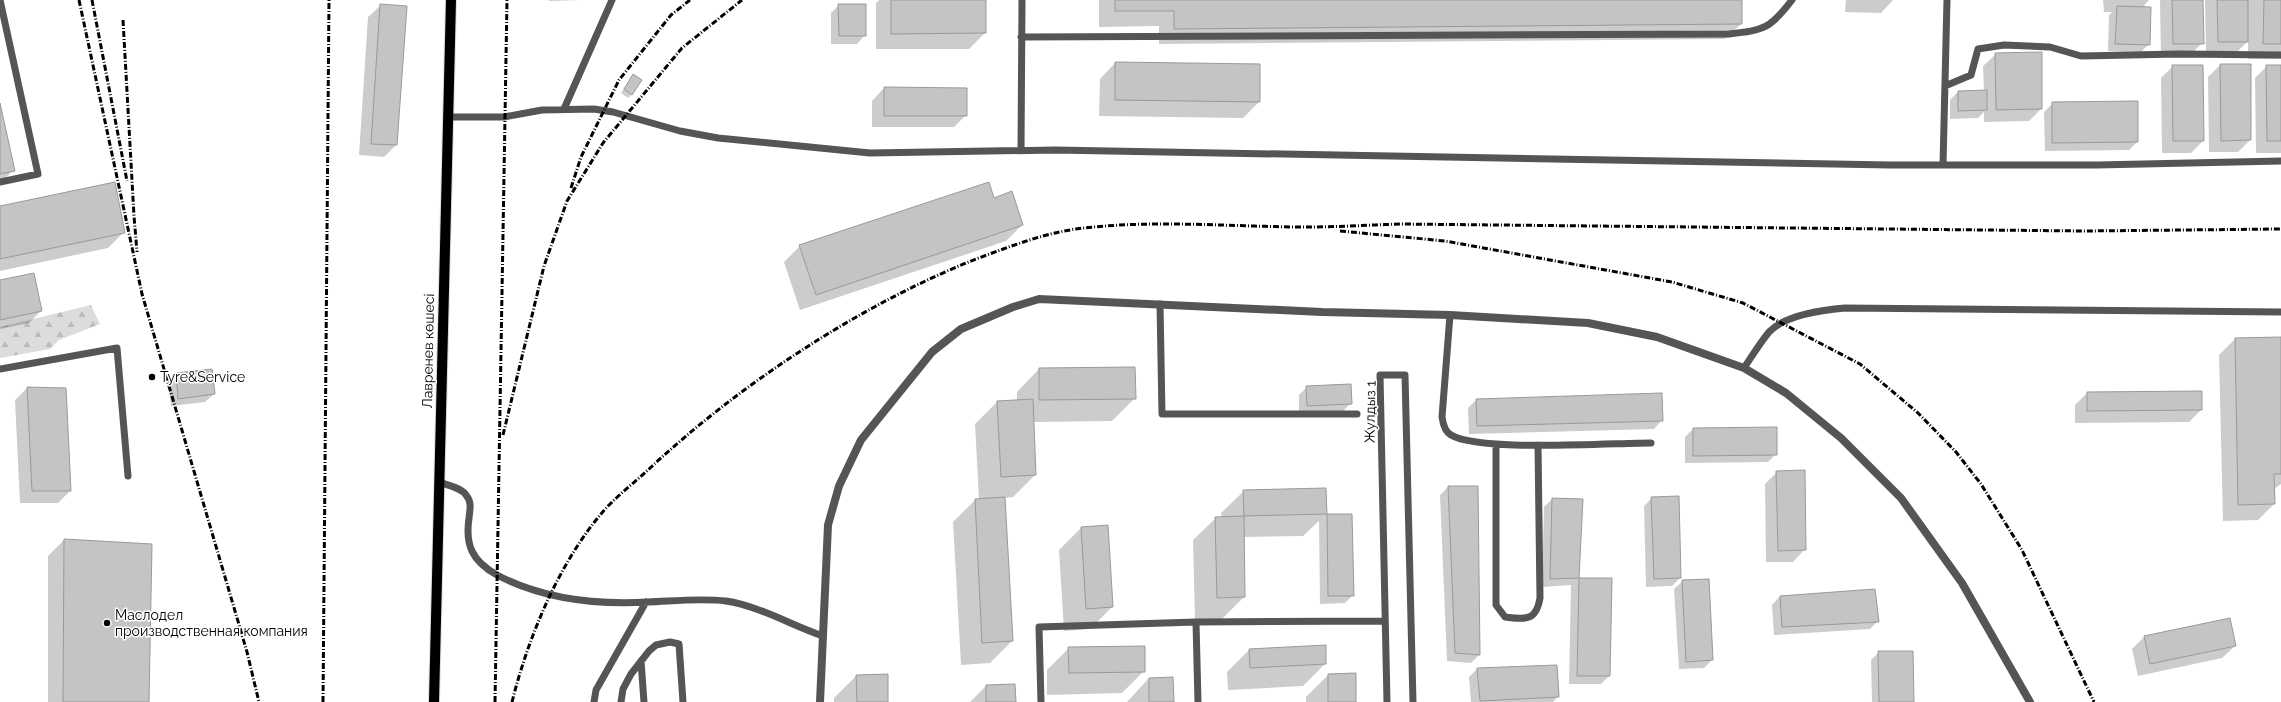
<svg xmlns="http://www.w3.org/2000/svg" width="2281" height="702" font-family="Raleway,sans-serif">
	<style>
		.forest { fill: url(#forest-firs) }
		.shadow { fill: #0003 }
		.building { fill: #c4c4c4; stroke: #999 }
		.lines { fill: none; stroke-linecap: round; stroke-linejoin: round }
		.primary-casing { stroke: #dbdbdb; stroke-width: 12 }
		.service { stroke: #555; stroke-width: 7 }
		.minor { stroke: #555; stroke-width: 8 }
		.primary { stroke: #000; stroke-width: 10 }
		.rail { stroke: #000; stroke-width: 3; stroke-dasharray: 6 2 1 2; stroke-linecap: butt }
		.poi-dot { fill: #000; stroke: #fff; stroke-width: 1.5 }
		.labels { text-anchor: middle; stroke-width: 3; stroke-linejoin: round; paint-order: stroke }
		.street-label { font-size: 14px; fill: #000; stroke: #fff }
		.poi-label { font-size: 14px; fill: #000; stroke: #fff; text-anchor: start }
	</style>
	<defs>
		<pattern id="forest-firs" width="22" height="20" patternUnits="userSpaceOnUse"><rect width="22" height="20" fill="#dcdcdc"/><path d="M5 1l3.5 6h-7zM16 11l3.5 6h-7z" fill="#bbb"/></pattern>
	</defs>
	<rect width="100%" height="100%" fill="#fff"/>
	<path class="forest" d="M91 305 100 324 59 340 50 349 0 358V327Z"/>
	<path class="shadow" d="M549 0H582L549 1Z
		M879 0H985V33L969 49H876V3Z
		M1099 0H1741V24L1725 39 1159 44V26L1099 27Z
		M1846 0H1893L1881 13 1845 12Z
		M2103 0H2149L2142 8 2149 44 2141 52 2108 51 2109 15 2112 12H2104Z
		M2160 0H2202V43L2190 55 2161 56Z
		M2205 0H2281V59H2248V41L2235 54H2206Z
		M381 5 396 145 384 157 359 155 368 17Z
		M839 5 865 35 857 44H831V13Z
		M1996 54 2041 109 2029 121 1984 122V112L1978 118 1950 119V100L1958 92 1984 91 1983 66Z
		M1115 63 1259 102 1243 118 1099 116 1100 79Z
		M2220 65H2250V140L2238 152H2209L2208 77Z
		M2173 66 2203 141 2191 153H2162L2161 78Z
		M2267 66H2281V153H2256L2255 78Z
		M630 79 632 94 628 98 621 93Z
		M884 88 966 115 954 127H872V101Z
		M2053 103 2137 142 2129 150 2045 151 2044 112Z
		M0 108 13 170 0 184Z
		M0 207 124 232 108 248 0 271Z
		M1022 225 1006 241 800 310 784 262 800 246Z
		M0 281 41 311 29 323 0 329Z
		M2281 338V484L2274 489V504L2258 520 2223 521 2219 355 2235 339Z
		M1039 369 1135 398 1112 421 1033 422 1035 475 1013 497 1004 498 1012 641 990 663 961 665 953 522 975 500 979 499 975 424 997 402 1017 401V392Z
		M211 370 214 394 205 402 171 406 168 382 176 374Z
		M1307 387 1350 404 1342 412 1299 414V395Z
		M27 388 70 491 58 503H20L15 400Z
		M2087 393 2201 410 2189 422 2075 423V405Z
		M1476 400 1662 420 1654 429 1469 434 1468 408Z
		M1693 429 1776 454 1768 462 1685 463V437Z
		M1777 472 1805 549 1793 562H1766L1765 484Z
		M1448 487H1477L1479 655 1471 663 1447 661 1440 495Z
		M1325 489 1326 515H1351L1353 595 1345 603 1320 604 1319 521 1303 536 1243 537 1244 597 1222 619 1195 620 1193 540 1216 518 1222 517 1221 513 1244 491Z
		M1652 498 1680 578 1672 586 1646 587 1644 506Z
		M1552 499 1582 500 1578 579H1611L1609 676 1601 684H1569L1571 585 1542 587 1544 507Z
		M1081 528 1112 607 1090 629 1064 631 1059 550Z
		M64 540 148 702H48V556Z
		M1683 581 1712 660 1704 668 1679 669 1674 589Z
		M1780 596 1878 621 1870 629 1774 635 1772 605Z
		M2144 637 2235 646 2222 658 2138 676 2132 649Z
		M1325 646V664L1303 686 1228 690 1227 672 1249 650Z
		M1069 648 1144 671 1122 693 1047 695V670Z
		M1879 652 1913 702H1872L1871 660Z
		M1477 669 1558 696 1553 702H1471L1469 677Z
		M1328 675 1355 702H1306V697Z
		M856 676 887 702H834V698Z
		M1149 678 1173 702H1127Z
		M986 686 1015 702H970Z"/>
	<path class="building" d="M891 0H986V33L891 34Z
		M1115 0H1742V24L1174 29V11H1115Z
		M2172 0H2203L2204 44H2173Z
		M2217 0H2248V42H2218Z
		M2264 0H2281V44H2263Z
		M380 4 407 6 397 145 371 144Z
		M838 4H866V36H839Z
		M2117 6 2151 7 2150 45 2115 44Z
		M2042 52V109L1996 110 1995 53Z
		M1115 62 1260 64V102L1115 100Z
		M2220 64H2251V140L2221 141Z
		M2172 65H2203L2204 141H2173Z
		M2266 65H2281V141H2267Z
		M633 74 642 80 632 95 624 89Z
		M884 87 967 88V116H884Z
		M1987 90V110L1958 111V91Z
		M2138 101V142L2052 143V102Z
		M0 103 15 171 0 174Z
		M115 182 125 233 0 259V206Z
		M989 182 994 198 1012 191 1023 225 816 295 799 245Z
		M34 273 42 311 0 320V280Z
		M2281 337V474H2274L2275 504 2238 505 2235 338Z
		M1135 367 1136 399 1039 400V368Z
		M212 369 215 394 178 399 176 373Z
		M1351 384 1352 404 1307 406 1306 386Z
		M27 387 66 388 71 491H32Z
		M2202 391V410L2087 411V392Z
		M1662 393 1663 421 1477 426 1476 399Z
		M1033 399 1036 475 1001 477 997 401Z
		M1777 427V455L1693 456V428Z
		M1805 470 1806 550 1778 551 1776 471Z
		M1448 486H1478L1480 655 1455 653Z
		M1326 488 1327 514 1244 516 1243 490Z
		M1679 496 1681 578 1654 579 1651 497Z
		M1005 497 1013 641 982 643 975 499Z
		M1552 498 1583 499 1579 578 1550 579Z
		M1327 514H1352L1354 596H1328Z
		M1244 516 1245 597 1217 598 1215 517Z
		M1108 525 1113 607 1086 609 1081 527Z
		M64 539 152 544 149 702H63Z
		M1579 578H1612L1610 676H1577Z
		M1709 579 1713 660 1686 662 1682 580Z
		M1875 589 1879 622 1782 627 1780 596Z
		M2230 618 2236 646 2150 664 2144 636Z
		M1326 645V664L1250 668 1249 649Z
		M1145 646V672L1069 673 1068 647Z
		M1878 651H1913L1914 702H1879Z
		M1557 665 1559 697 1480 701 1477 668Z
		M1356 673V702H1328V674Z
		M888 674V702H857L856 675Z
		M1173 677 1174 702H1149V678Z
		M1015 684 1016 702H986V685Z"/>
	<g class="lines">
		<g class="primary-casing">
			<path id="primary" d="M434 702 451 0"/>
		</g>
		<path class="service" d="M1021 37 1729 34C1764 30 1770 29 1792 0
			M1945 86 1971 75 1978 49 2004 45 2050 47 2081 56 2179 54 2281 55
			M564 109 612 0
			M448 117H504L542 110 594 109 613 112 680 131 718 138 870 153 1055 150 1890 165H2097L2281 161
			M1021 150 1022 0
			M1943 165 1947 0
			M0 182 38 174 0 0
			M1160 304 1162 414H1357
			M1450 315 1442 417C1443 424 1445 432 1451 435 1479 452 1612 443 1651 443
			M1744 368C1752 356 1760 343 1769 332 1785 315 1822 310 1845 308L2281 312
			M0 369 117 348 128 476
			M1496 444V605L1505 617C1525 619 1536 622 1540 598L1538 445
			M439 482C447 485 462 488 466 495 472 502 470 509 469 518 465 545 472 561 497 575 543 599 596 605 648 602 674 601 700 598 726 601 759 606 791 625 823 636
			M1196 622 1385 621
			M641 661 644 702
			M594 702 596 690 646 602
			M621 702 623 689 631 674 649 651 656 645 670 642 679 644 683 702
			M1041 702 1039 627 1196 622 1198 702
			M1387 702 1380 375H1405L1413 702"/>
		<path class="minor" d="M820 702 828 525 839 486 861 440 932 352 961 329 1013 307 1039 299 1322 312 1450 315 1588 323 1657 337 1744 368 1786 393 1841 438 1901 498 1962 583 2030 702"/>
		<use href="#primary" class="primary"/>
		<path class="rail" d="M79 0 142 294 247 652 259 702
			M92 0 127 181
			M123 20 134 216 137 252
			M571 188 581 157 619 80 671 15 690 0
			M1340 231 1445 241 1672 282 1743 303 1860 364 1918 413 1956 452 1981 484 2022 550 2094 702
			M503 435 544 266 567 201 603 143 682 48 742 0
			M323 702 329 0
			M495 702 507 0
			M512 702C528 638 558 565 601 514 614 498 633 484 649 469 740 384 860 305 976 259 1009 247 1041 234 1076 229 1153 219 1230 227 1307 227 1338 227 1369 225 1400 224L2084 231 2281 229"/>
	</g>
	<g class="poi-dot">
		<circle cx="152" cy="377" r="4"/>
		<circle cx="107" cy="623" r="4"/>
	</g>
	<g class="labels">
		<g class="street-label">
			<text transform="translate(428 351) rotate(-89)" y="5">Лавренев көшесі</text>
			<text transform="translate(1370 412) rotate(-89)" y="5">Жулдыз 1</text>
		</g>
		<g class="poi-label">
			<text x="160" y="382">Tyre&amp;Service</text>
			<text x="115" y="620">Маслодел<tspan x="115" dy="16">производственная компания</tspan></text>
		</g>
	</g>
</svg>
